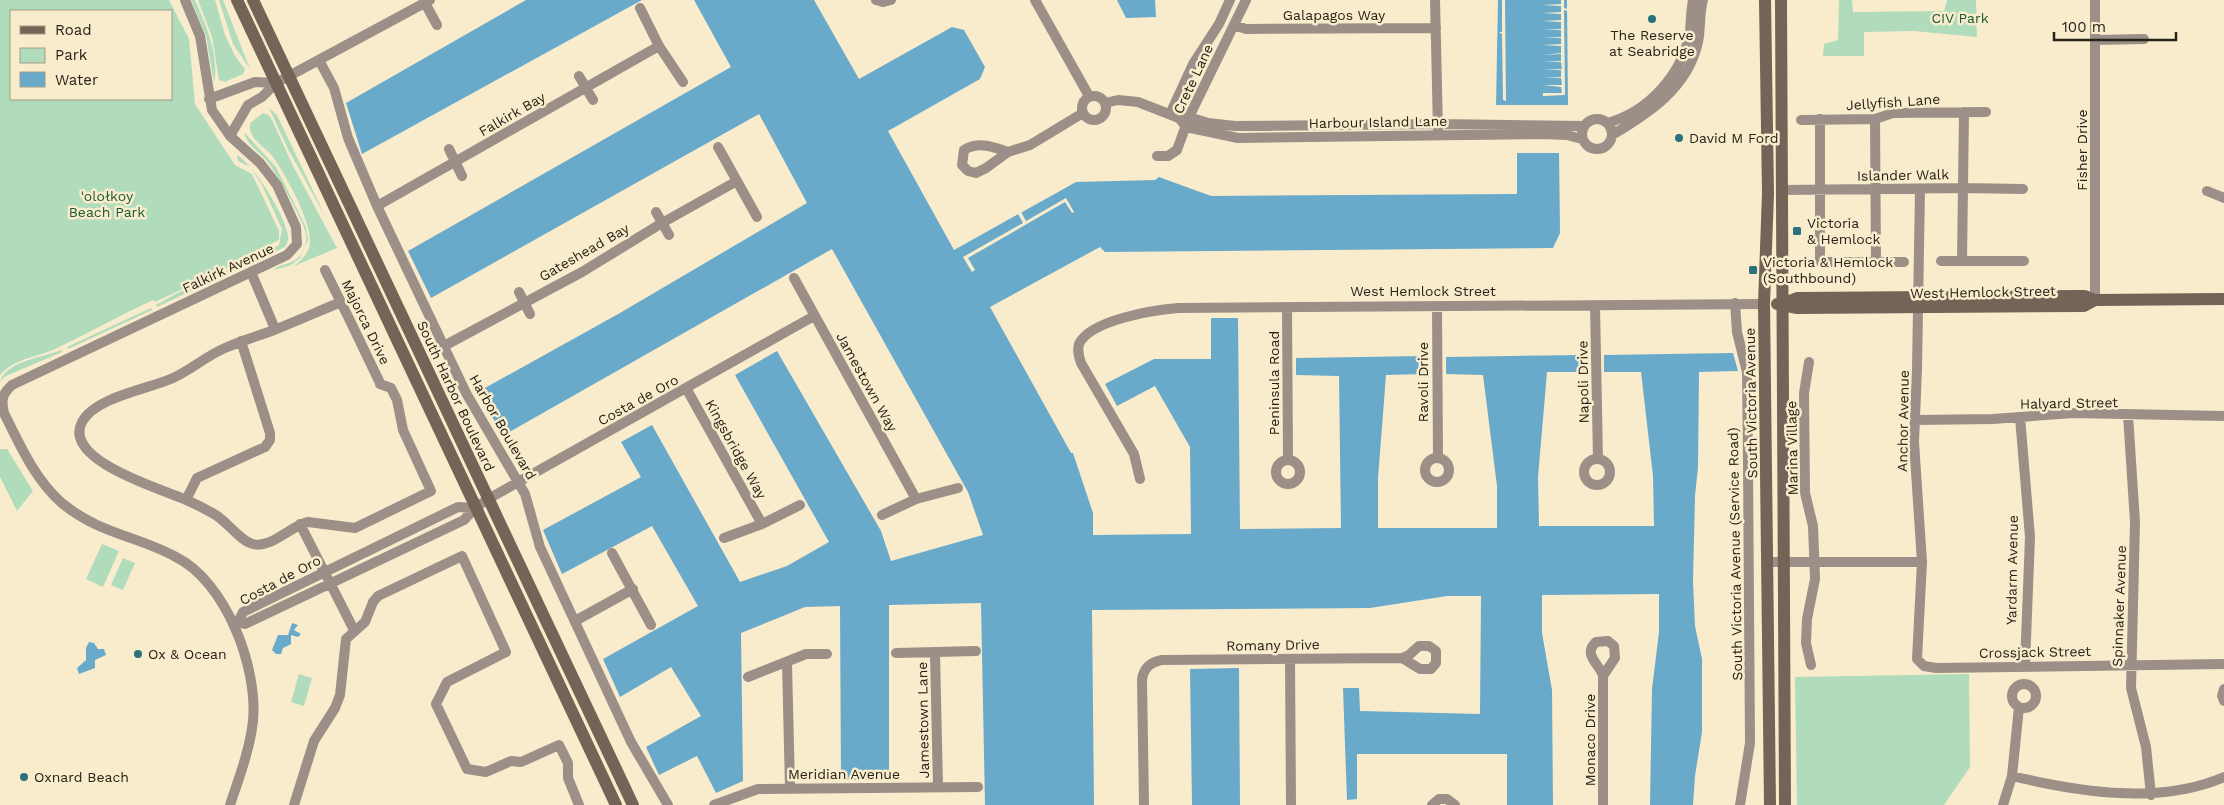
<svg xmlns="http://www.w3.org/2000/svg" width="2224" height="805" font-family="'Work Sans',sans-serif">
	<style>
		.green { fill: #b0dcbc; fill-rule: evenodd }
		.water { fill: #69a9ca }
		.pier { fill: #f8eccd }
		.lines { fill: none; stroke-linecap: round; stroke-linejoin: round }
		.street { stroke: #9b8f87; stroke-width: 10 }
		.secondary { stroke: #746357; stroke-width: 12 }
		.poi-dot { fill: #2a717d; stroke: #f8eccd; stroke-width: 2 }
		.labels { text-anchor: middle; stroke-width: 5; stroke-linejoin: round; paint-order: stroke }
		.street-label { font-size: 14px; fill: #272317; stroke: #f8eccd }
		.park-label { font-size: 14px; fill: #1a5a35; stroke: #f8eccd }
		.poi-label { font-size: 14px; fill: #272317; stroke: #f8eccd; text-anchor: start }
	</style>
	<rect width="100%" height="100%" fill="#f8eccd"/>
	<path class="green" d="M0 0H169L189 39 195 104 235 165 252 174 279 231V240L234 262 233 265 155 302 153 300C121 315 90 332 59 347 39 358 17 356 0 375ZM11 11H171V99H11Z
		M191 0H195C205 23 220 57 214 83L206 36Z
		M198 0H215L225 35 235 56 245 69 243 74 225 82 219 80 212 37Z
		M219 0H223L250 69 233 44Z
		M1839 0H1852L1853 12 1944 11 1947 0H1976L1977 37 1914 31 1864 32V56H1823L1824 44 1838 40Z
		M269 108 277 115 326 218 288 149Z
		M263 113 269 115 272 120 293 166 337 248 294 266C300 261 306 256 309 248 316 228 285 174 273 157 264 145 248 140 250 123Z
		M244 132 276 167 306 227 308 240 300 258 291 265 274 270C278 264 295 265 302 253 305 247 307 241 306 234 305 223 276 173 268 162 260 152 247 146 244 132Z
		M237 155C254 165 286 217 288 236 289 240 287 243 285 247L248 264 250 260 279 245 282 229 262 185 250 167 238 161Z
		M240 265 244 266 157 307 156 305 194 284Z
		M151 308 152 310 68 349 67 347Z
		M61 350 62 352 6 376 0 381C9 360 42 358 61 350Z
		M0 449H7L33 491 17 511 0 477Z
		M102 544 119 551 103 587 86 579Z
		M123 558 135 563 123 590 111 585Z
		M299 674 312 678 304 706 291 702Z
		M1969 674 1970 767 1944 805H1797L1795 677Z"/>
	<path class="water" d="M526 0H642L362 154 346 103Z
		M694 0H814L859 79 952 27 964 30 985 67 980 79 888 131 954 250 1076 182 1155 180 1159 177 1211 196 1517 194V153H1559L1560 233 1553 248 1105 252 1100 247 990 307 1071 453H1073L1093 513V535L1191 534 1190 447 1155 386 1117 406 1105 384 1154 359H1211V318H1238L1240 529 1341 528 1339 376 1296 375V358L1425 356V374L1386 375 1378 478V528H1497V486L1483 375 1446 374V357L1583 355 1584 372H1547L1538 477 1539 526H1654L1653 476 1641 372H1604V355L1733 353 1738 371 1699 372 1698 467 1695 496 1693 582 1695 626 1702 659V732L1695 776 1693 805H1650L1652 689 1659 632V594L1542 595V633L1552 690 1553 805H1507V754H1357V799L1347 800 1343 688H1359L1360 711 1480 714 1481 596H1447L1370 608 1092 610 1094 805H985L981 603 889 605V780H841L840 606 805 607 741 633 743 781 716 793 697 756 659 775 646 747 701 716 671 667 620 697 603 659 698 606 652 526 562 574 543 530 641 477 621 442 652 425 740 582 787 566 829 542 735 375 777 351 881 531 891 561 983 535 968 492 832 249 504 435 476 393 620 313 807 203 759 114 431 298 408 251 731 67Z
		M1117 0H1155L1156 17 1126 18Z
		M1498 0H1567L1568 105H1496Z
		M292 623 298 625 294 630 301 634 298 637 291 635V644L283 648 281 654H276L272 650 278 635H288Z
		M89 642 94 643 98 649H104L106 655 95 660V668L79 674 77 668 86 660V648Z
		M1239 668 1240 805H1192L1190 669Z"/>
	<path class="pier" d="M1502 0H1505L1506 101 1503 100 1502 34 1499 32H1502Z
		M1561 0H1564V8L1568 9V11L1564 10 1565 95 1543 96V93H1562L1561 87 1543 85H1562L1561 78 1543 77H1561V70L1542 69H1562L1561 62 1542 61H1561V54L1542 55 1561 53V46L1542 45 1561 44V38L1542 37H1561V30L1542 29H1561V22L1542 21 1561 20V14L1542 13 1561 12V6L1542 5 1561 4Z
		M1066 198 1074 212 1072 213 1065 202 968 258 975 270 972 272 963 257 1023 223 1017 212 1020 210 1026 221Z"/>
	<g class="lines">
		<path class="street" d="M185 0 200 36 212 110 230 136 260 163 277 185 296 227 297 244 287 255 12 385C2 394 1 400 4 413 20 445 35 480 63 504 100 534 138 536 176 557 226 582 258 667 253 721 250 749 239 778 230 805
			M876 0 883 2 891 0
			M1035 0 1089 96
			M1435 0 1438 129
			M425 3 437 25
			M640 8 659 46 683 82
			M1234 25 1246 29 1436 28
			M2096 40 2144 39
			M319 60 334 88 348 138 377 206 466 393 525 494 540 547 631 742 668 805
			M579 76 593 100
			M1082 108a12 12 0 1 1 24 0a12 12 0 1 1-24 0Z
			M209 99 255 82 276 83
			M1105 103 1118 100 1138 102 1179 118 1189 117 1208 123 1235 126 1438 124 1584 126
			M1170 114 1193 64 1219 24 1230 0
			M1179 118 1186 127 1238 138 1543 134 1567 135 1582 139
			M1820 119V262H1904
			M1875 119 1876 262
			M1582 134a15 15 0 1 1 30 0a15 15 0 1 1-30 0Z
			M1801 120 1875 119 1893 113 1986 112
			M1607 123C1648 112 1683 74 1690 31 1691 20 1691 10 1693 0
			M1612 135C1649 113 1688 88 1698 42 1701 28 1699 13 1703 0
			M230 136 248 105 262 97 276 83 430 0
			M718 147 757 217
			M449 149 462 176
			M1008 152C993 147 979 141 964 150L962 165 968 171 976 173 986 168 1008 152 1030 145 1083 113
			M1157 156H1168L1177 150 1189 117 1246 0
			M1920 189 1917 369 1914 442 1922 562 1917 659 1924 666 1936 668 2224 664
			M1783 190 1963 188 2023 189
			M2207 191 2224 198
			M377 206 659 46
			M656 212 669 235
			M1941 261H2024
			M1962 261 1964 112
			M325 270C344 308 362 345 380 383V384L391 388 397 400 403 430 431 491 355 528 308 522C290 526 271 549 253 544 240 541 227 521 214 514 205 509 194 503 184 499 161 489 62 460 82 422 95 397 149 389 173 378 191 370 206 356 225 348 241 341 258 336 274 330 297 321 319 311 341 302
			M251 272 275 329
			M794 278 916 499
			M519 292 530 314
			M2095 300V0
			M1735 303 1737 332 1747 372 1748 464 1750 743 1740 805
			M1595 305 1598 459
			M1437 306 1438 458
			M1287 307 1288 459
			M444 346 582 272 662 223 737 181
			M1809 362 1804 393 1805 493 1813 526 1815 579 1807 619 1806 643 1811 665
			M686 388 762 524
			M2128 415 2135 522 2131 688 2146 747 2151 795
			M2020 417 2030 537 2025 665
			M1915 420 1993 419 2073 413 2224 416
			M1425 470a12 12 0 1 1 24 0a12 12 0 1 1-24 0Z
			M1584 472a13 13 0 1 1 26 0a13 13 0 1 1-26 0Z
			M1276 472a12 12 0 1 1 24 0a12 12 0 1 1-24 0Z
			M1140 479 1134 454 1081 363C1079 357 1077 351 1079 344 1090 320 1154 310 1178 308L1764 304
			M186 500 197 478 265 447 270 440V433L241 341
			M882 515 916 499 958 488
			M300 524 354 630
			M724 538 762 524 800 505
			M612 553 651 625
			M1767 562H1922
			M575 621 633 589
			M238 622 245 624 464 520 475 508 488 499 814 316
			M234 624 238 622 243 612 458 507 475 508
			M1419 646H1429L1436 651V663L1431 669H1420L1402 658 1409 655Z
			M896 653 976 651
			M935 653 938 787
			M1290 659 1291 805
			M787 663 790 788
			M1603 676 1615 658 1614 646 1608 641 1596 642C1582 655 1600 664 1603 676V805
			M748 677 806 654H827
			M2012 696a12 12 0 1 1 24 0a12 12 0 1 1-24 0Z
			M2224 689 2222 696 2224 701
			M2012 776C2079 792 2160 805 2224 777
			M294 805 314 741 335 708 340 695 346 639 365 622 373 602 378 596 462 556 506 652 447 682 436 704 467 769 486 772 511 761 521 762 559 745 568 763V778L579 805
			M714 805 758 789 978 787
			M1144 805 1142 680C1143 669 1150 662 1162 660L1402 658
			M1432 805 1439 799H1447L1455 805
			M2003 805 2012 776 2019 707"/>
		<path class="secondary" d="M237 0 616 805
			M253 0 633 805
			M1765 0 1768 193 1764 304 1770 805
			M1781 0 1785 805
			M1777 304 1796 308 2084 306 2095 300
			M1782 304 1797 298 2085 296 2095 300 2224 299"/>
	</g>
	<g class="poi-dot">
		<circle cx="1652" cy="19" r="5"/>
		<circle cx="1679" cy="138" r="5"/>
		<rect x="1792" y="226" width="10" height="10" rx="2.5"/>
		<rect x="1748" y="265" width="10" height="10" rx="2.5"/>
		<circle cx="138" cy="654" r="5"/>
		<circle cx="24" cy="777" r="5"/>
	</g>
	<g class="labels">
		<g class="street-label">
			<text x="1334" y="20">Galapagos Way</text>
			<text transform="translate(1193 79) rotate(-65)" y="5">Crete Lane</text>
			<text transform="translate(1893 102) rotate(-4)" y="5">Jellyfish Lane</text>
			<text transform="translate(512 114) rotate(-30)" y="5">Falkirk Bay</text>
			<text transform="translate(1378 122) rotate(-1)" y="5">Harbour Island Lane</text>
			<text transform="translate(2082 150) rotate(-90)" y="5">Fisher Drive</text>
			<text transform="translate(1903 175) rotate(-1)" y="5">Islander Walk</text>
			<text transform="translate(584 252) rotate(-30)" y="5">Gateshead Bay</text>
			<text transform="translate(228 268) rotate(-25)" y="5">Falkirk Avenue</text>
			<text x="1423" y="296">West Hemlock Street</text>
			<text transform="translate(1983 292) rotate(-1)" y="5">West Hemlock Street</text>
			<text transform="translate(366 322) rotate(64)" y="5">Majorca Drive</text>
			<text transform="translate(867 382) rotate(61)" y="5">Jamestown Way</text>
			<text transform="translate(1423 382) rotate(-90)" y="5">Ravoli Drive</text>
			<text transform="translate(1583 382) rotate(-91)" y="5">Napoli Drive</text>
			<text transform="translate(1274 383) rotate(-90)" y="5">Peninsula Road</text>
			<text transform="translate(456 396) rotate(65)" y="5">South Harbor Boulevard</text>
			<text transform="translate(638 400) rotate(-29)" y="5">Costa de Oro</text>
			<text transform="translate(1751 403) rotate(-91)" y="5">South Victoria Avenue</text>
			<text transform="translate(2069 403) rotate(-1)" y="5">Halyard Street</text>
			<text transform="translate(1903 421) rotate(-89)" y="5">Anchor Avenue</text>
			<text transform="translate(503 427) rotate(60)" y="5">Harbor Boulevard</text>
			<text transform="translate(1792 448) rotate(-91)" y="5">Marina Village</text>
			<text transform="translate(736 449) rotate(61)" y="5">Kingsbridge Way</text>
			<text transform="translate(1735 554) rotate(-91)" y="5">South Victoria Avenue (Service Road)</text>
			<text transform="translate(2012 570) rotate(-89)" y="5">Yardarm Avenue</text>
			<text transform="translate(280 580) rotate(-28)" y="5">Costa de Oro</text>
			<text transform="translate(2119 606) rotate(-88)" y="5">Spinnaker Avenue</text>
			<text transform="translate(1273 645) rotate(-1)" y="5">Romany Drive</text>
			<text transform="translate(2035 652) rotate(-1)" y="5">Crossjack Street</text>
			<text transform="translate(923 720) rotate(-91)" y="5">Jamestown Lane</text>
			<text transform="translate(1590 740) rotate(-90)" y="5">Monaco Drive</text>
			<text x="844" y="779">Meridian Avenue</text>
		</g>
		<g class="park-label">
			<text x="1960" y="23">CIV Park</text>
			<text x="107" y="201">'olołkoy<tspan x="107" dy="16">Beach Park</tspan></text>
		</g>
		<g class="poi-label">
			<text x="1652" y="40" text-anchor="middle">The Reserve<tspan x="1652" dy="16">at Seabridge</tspan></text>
			<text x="1689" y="143">David M Ford</text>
			<text x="1807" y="228">Victoria<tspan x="1807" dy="16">&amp; Hemlock</tspan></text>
			<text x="1763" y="267">Victoria &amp; Hemlock<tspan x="1763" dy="16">(Southbound)</tspan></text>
			<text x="148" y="659">Ox &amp; Ocean</text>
			<text x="34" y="782">Oxnard Beach</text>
		</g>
	</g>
	<rect x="10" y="10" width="162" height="90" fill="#f8eccd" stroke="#a49c84"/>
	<rect x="20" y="26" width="25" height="8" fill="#746357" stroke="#a49c84"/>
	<text x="55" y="35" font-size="15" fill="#272317">Road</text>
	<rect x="20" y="48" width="25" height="15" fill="#b0dcbc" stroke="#a49c84"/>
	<text x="55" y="60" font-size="15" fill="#272317">Park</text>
	<rect x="20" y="72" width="25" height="15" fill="#69a9ca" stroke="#a49c84"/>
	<text x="55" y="85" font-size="15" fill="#272317">Water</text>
	<path d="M2054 32v8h122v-8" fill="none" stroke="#272317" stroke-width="2.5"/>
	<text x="2062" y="32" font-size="15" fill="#272317" stroke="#f8eccd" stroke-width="4" paint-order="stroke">100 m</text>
</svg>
